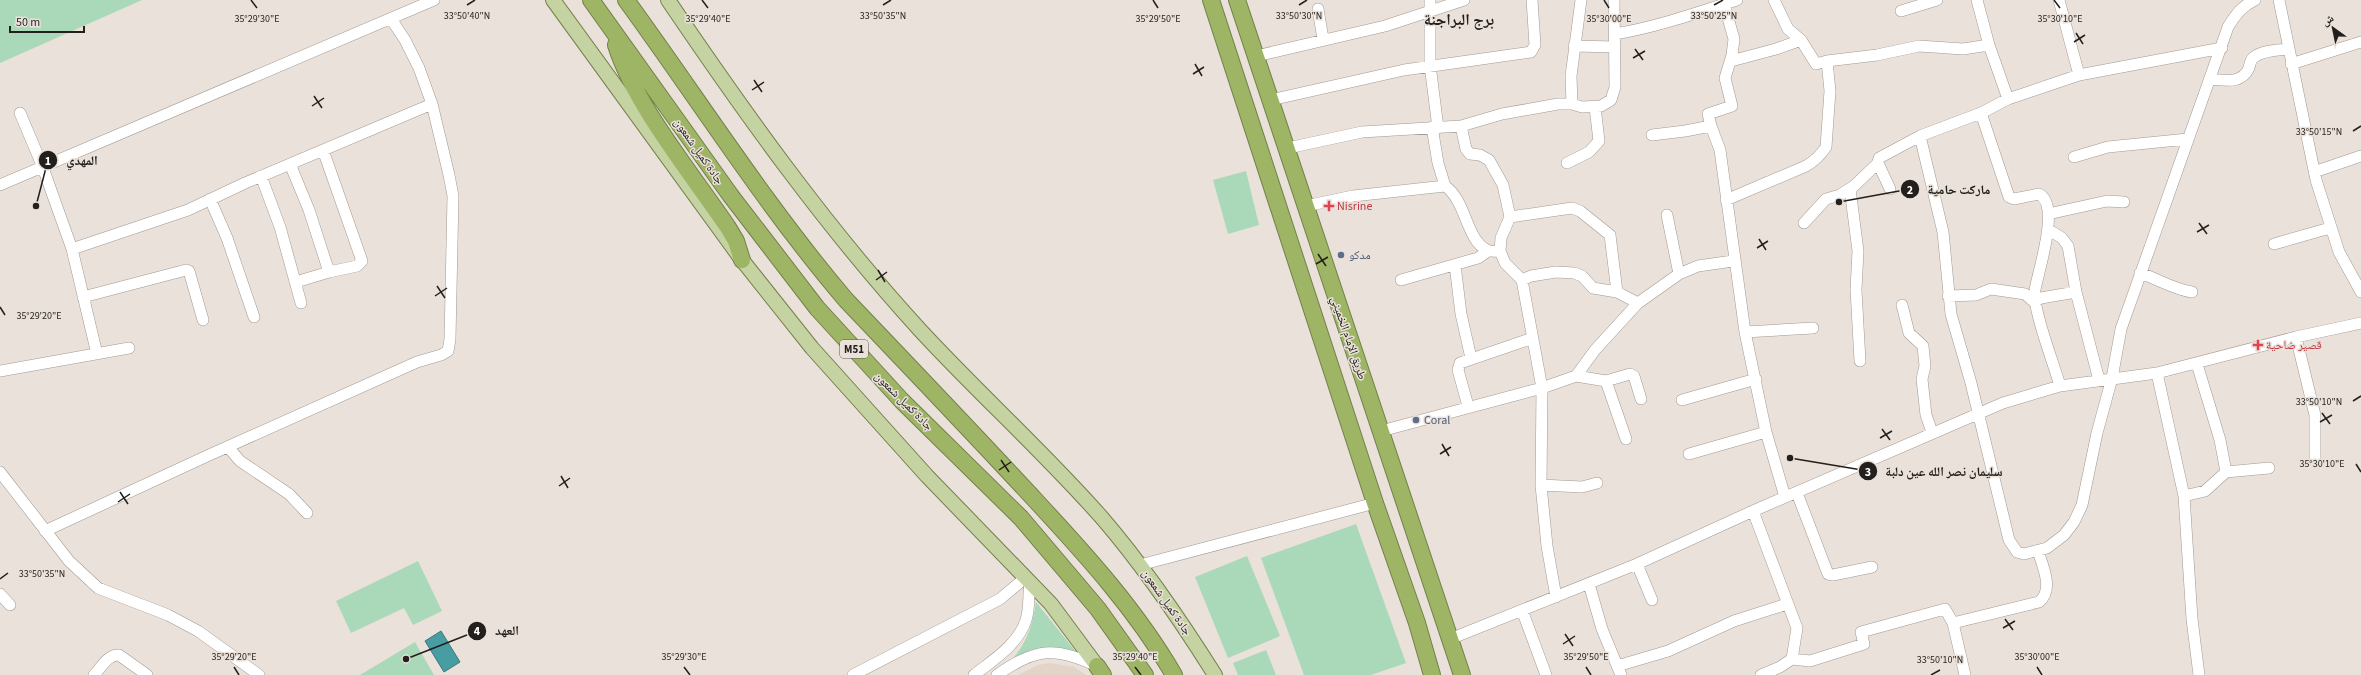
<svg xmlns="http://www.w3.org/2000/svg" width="2361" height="675" font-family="'Source Sans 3','Noto Naskh Arabic',sans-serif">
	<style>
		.built { fill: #e3d4c8 }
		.green { fill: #aad9b9 }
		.water { fill: #489da2; stroke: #3d777a }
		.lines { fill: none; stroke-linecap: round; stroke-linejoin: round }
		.minor-casing { stroke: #a19992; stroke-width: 12 }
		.major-casing { stroke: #73804b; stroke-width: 16 }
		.highway-casing { stroke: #73804b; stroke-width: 18 }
		.minor { stroke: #fff; stroke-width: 11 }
		.major { stroke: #c5d3a3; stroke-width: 14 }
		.highway { stroke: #9eb565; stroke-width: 16 }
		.ticks { fill: none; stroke: #221f1c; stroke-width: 1.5 }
		.health-dot { fill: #e0444e; stroke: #eae1da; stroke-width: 1.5 }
		.service-dot { fill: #5c6f8a; stroke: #eae1da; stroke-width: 1.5 }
		.labels { text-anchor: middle; stroke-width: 3; stroke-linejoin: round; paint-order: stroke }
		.shield { fill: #eae1da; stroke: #5e5955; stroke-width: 1 }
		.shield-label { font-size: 11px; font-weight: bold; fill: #221f1c }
		.street-label { font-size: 12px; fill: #221f1c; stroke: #eae1da }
		.health-label { font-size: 12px; fill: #be3a42; stroke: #eae1da; text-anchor: start }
		.service-label { font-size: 12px; fill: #4e5e75; stroke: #eae1da; text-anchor: start }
		.district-label { font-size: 16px; font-weight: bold; fill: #221f1c; stroke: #eae1da }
		.ticks-label { font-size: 10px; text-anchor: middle; fill: #221f1c; stroke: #eae1da; stroke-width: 3; stroke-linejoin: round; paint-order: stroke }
		.leader { fill: none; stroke: #221f1c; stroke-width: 1.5 }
		.callout-dot { fill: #221f1c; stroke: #eae1da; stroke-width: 1.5 }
		.mark-label { font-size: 12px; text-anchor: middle; font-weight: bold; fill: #fff }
		.callout-label { font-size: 13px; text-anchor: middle; font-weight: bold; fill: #221f1c; stroke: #eae1da; stroke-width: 3; stroke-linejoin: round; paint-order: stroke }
	</style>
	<rect width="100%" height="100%" fill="#eae1da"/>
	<path class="built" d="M1050 663 1074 667 1086 675H1018L1038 665Z"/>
	<path class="green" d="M0 0H142L0 63Z
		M1246 171 1259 225 1228 234 1213 180Z
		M1356 524 1406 663 1371 675H1304L1261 558Z
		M1247 556 1280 636 1228 658 1195 577Z
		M418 561 442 611 413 625 404 608 351 633 336 601Z
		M1036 602 1076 652 1014 657C1028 641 1033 622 1036 602Z
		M415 642 434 675H360Z
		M1266 650 1276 675H1238L1233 663Z"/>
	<path class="water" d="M441 631 460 662 444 672 425 641Z"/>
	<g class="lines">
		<g class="minor-casing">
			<path id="minor" d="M1430 0V65L1438 128
				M1774 0 1788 29 1801 40 1816 64 1827 61
				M1977 0 1989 45 2008 99
				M2059 0 2079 75
				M2279 0 2316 180 2339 252 2361 292
				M1318 9 1323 39
				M1901 11 1937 0
				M1615 34C1657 27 1696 13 1737 0
				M1574 46 1615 47
				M1256 56 1385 26 1464 0
				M1731 61 1776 49 1801 40
				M2291 64 2361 42
				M2210 79C2224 80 2241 85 2249 68 2250 64 2250 60 2254 57 2263 50 2278 50 2288 49
				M1271 100 1404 70 1531 52 1535 45 1532 0
				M1572 104 1571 76 1581 0
				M20 113 42 165 72 249 97 354
				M1981 113 2009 197 2014 199 2039 194C2061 205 2038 271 2035 290 2032 308 2054 364 2060 386
				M1461 126 1466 149 1470 154 1480 155 1489 160 1503 185 1510 217 1501 238 1500 251
				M1711 126 1720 150 1745 332 1766 432 1785 497
				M1432 127 1438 163 1445 186
				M1652 135 1685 131 1711 126 1708 114 1732 106 1725 78 1732 55 1734 39 1724 4
				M1920 136 1943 232 1951 314 1971 383 2009 540 2017 552 2024 554 2047 548 2064 535 2074 522 2082 505 2097 433 2112 378 2121 329 2228 27C2236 14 2242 6 2255 0
				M1288 148 1362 132 1461 126 1502 114 1558 104H1572L1582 107 1601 106 1611 100 1615 87 1614 0
				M2074 157 2108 147 2188 139
				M1567 163 1589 152 1599 141 1595 107
				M290 164 309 210 329 272 357 266 362 261 323 150
				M2314 172 2361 156
				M261 176 280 227 301 303
				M0 185 434 0
				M1850 189 1858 251 1856 290 1860 361
				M1890 189 1878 163 1879 158 1920 136 1981 113 2008 99 2079 75 2222 48
				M210 199 227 238 254 317
				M1726 200 1806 166C1815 161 1820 156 1826 147L1830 91 1827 61 1877 55 1919 46 1963 49 1989 45
				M1306 206 1353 196 1445 186C1466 200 1466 240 1487 250 1490 252 1496 251 1500 251L1505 263 1522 280 1542 388 1541 485 1547 546 1556 597
				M2048 214 2107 201 2124 202
				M1667 215 1679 274
				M1510 217 1572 208 1580 211 1610 235 1617 292
				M1804 223 1826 199 1840 195 1854 186 1878 163
				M2049 230 2062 238 2068 246 2076 292 2099 380
				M2274 244 2330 228
				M72 249 188 210 245 183 432 104
				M1455 265 1461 314 1471 358
				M2140 273C2158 279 2173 289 2192 292
				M1401 280 1478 258 1488 251
				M1522 280 1531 276 1556 272 1574 273 1582 276 1593 288 1617 292 1638 303
				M296 282 329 272
				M1948 296 1976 295 1991 289 2025 294 2034 302 2041 298 2076 292
				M83 297 186 270 189 271 203 320
				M1902 305 1909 333 1923 346 1925 366 1922 379 1926 415 1932 432
				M1745 332 1813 328
				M2296 337 2315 415V458
				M0 371 129 348
				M2157 373 2184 496 2192 619 2199 675
				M1576 376 1606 381 1626 439
				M1606 381 1630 374 1634 376 1641 399
				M1682 400 1756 379
				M1468 406 1458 370 1460 363 1533 338
				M1381 431 1542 388 1576 376 1595 350 1638 303 1679 274 1698 266 1733 261
				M228 447 240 461 289 494 307 513
				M1689 454 1766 432
				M0 472 69 561 98 588 168 615 198 631 259 675
				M2226 472 2269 468
				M1541 485 1582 487 1597 483
				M1797 493 1828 574 1833 575 1872 567
				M2184 496 2205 491 2226 472 2220 440 2197 364
				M1753 511 1797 628 1792 659 1780 667 1761 675
				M45 531 207 456 417 362 441 355 448 351 450 339 453 196 449 175 432 104 419 68 405 40 391 19
				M1637 564 1652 600
				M1140 565 1375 503
				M1589 584 1602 629 1621 675
				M0 594 10 605
				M1522 610 1546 675
				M1450 639 1637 564 1753 511 2003 403 2060 386 2157 373 2296 337 2361 323
				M1792 659 1810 661 1864 644 1861 632 1945 609 1953 623
				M1617 666 1668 651 1734 621 1787 604
				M94 675C101 668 108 654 119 655L147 675
				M853 675 1000 599 1025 578
				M974 675C993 660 1018 645 1026 620 1030 608 1028 595 1030 583
				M997 675C1035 648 1055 646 1097 666
				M1965 675 1953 623 2039 602C2054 590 2043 567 2038 551"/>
		</g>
		<g class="major-casing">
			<path id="major" d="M553 0 742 260 812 348 927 476 1051 604 1097 666
				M668 0C746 115 826 227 920 330 979 394 1045 453 1103 519 1145 568 1181 621 1215 675"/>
		</g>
		<g class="highway-casing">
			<path id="highway" d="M591 0 731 196 817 308 902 401 1021 518 1098 609 1145 675
				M626 0C699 100 765 205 846 300 910 367 974 434 1037 502 1087 556 1137 611 1174 675
				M1211 0 1375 503 1417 623 1432 675
				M1237 0 1462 675
				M616 45C635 105 691 173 727 226L736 241 742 260
				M1097 666 1103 675"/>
		</g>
		<use href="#minor" class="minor"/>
		<use href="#major" class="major"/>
		<use href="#highway" class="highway"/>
	</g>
	<path class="ticks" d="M251 0 257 8M702 0 708 8M1153 0 1158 8M1604 0 1609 8M2054 0 2060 8M467 5 475 0M883 5 891 0M1299 5 1307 0M1714 5 1723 0M2076 33 2083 44M2074 42 2085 35M1635 49 1643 60M1633 58 1645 51M1195 64 1202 76M1193 74 1204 67M754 80 762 92M752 90 764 82M314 96 322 108M312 106 324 98M2353 131 2361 126M2199 223 2207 234M2197 232 2209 225M1759 239 1766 250M1757 248 1768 241M1318 254 1326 266M1316 264 1328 257M878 270 885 282M876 280 887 272M437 286 445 298M435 296 447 288M0 307 5 315M2353 401 2361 396M2322 413 2330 424M2320 422 2332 415M1882 429 1890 440M1880 438 1892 431M1442 444 1449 456M1440 454 1451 447M1001 460 1009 472M2356 464 2361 472M999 470 1011 462M561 476 568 488M559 486 570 478M120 492 128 504M118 502 130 494M0 579 8 573M2005 619 2013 630M2003 628 2015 621M1565 634 1573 646M1563 644 1575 636M234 667 239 675M684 667 690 675M1135 667 1141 675M1586 667 1591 675M2037 667 2042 675M1931 675 1940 670"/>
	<g class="health-dot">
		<path d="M1327 200h4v4h4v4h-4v4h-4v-4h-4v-4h4z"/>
		<path d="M2256 339h4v4h4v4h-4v4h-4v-4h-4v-4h4z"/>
	</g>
	<g class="service-dot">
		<circle cx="1341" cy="255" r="4"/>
		<circle cx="1416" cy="420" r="4"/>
	</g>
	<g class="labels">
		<rect class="shield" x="840" y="340" width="28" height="18" rx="3"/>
		<g class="shield-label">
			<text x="854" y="353">M51</text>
		</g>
		<g class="street-label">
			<text transform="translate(699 151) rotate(55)" y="4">جادة كميل شمعون</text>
			<text transform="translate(1349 338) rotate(71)" y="4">طريق الإمام الخميني</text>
			<text transform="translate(904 401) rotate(45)" y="4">جادة كميل شمعون</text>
			<text transform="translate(1167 602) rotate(55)" y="4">جادة كميل شمعون</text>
		</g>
		<g class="health-label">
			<text x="1337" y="210">Nisrine</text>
			<text x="2266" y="349">قصير ضاحية</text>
		</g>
		<g class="service-label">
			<text x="1349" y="259">مدكو</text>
			<text x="1424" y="424">Coral</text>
		</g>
		<g class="district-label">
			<text x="1459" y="25">برج البراجنة</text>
		</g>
	</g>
	<g class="ticks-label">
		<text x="467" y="19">33°50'40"N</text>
		<text x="883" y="19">33°50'35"N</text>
		<text x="1299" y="19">33°50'30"N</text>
		<text x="1714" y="19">33°50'25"N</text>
		<text x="2060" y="22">35°30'10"E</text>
		<text x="257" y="22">35°29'30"E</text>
		<text x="708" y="22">35°29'40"E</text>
		<text x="1158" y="22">35°29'50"E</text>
		<text x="1609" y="22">35°30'00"E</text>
		<text x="2319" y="135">33°50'15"N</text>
		<text x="39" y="319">35°29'20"E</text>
		<text x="2319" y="405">33°50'10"N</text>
		<text x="2322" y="467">35°30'10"E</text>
		<text x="42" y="577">33°50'35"N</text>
		<text x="234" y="660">35°29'20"E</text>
		<text x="684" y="660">35°29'30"E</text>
		<text x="1135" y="660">35°29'40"E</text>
		<text x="1586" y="660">35°29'50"E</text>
		<text x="2037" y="660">35°30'00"E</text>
		<text x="1940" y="663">33°50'10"N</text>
	</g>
	<path class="leader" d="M36 206L48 160M1839 202L1910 189M1790 458L1868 471M406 659L477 631"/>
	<g class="callout-dot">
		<circle cx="36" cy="206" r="4"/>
		<circle cx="1839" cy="202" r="4"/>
		<circle cx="1790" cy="458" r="4"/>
		<circle cx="406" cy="659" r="4"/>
		<circle cx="48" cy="160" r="10"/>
		<circle cx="1910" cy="189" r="10"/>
		<circle cx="1868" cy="471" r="10"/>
		<circle cx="477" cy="631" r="10"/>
	</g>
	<g class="mark-label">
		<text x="48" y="165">1</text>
		<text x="1910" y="194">2</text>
		<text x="1868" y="476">3</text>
		<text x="477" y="635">4</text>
	</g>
	<g class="callout-label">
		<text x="82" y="165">المهدي</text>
		<text x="1959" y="194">ماركت حامية</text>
		<text x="1944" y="476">سليمان نصر الله عين دلبة</text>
		<text x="507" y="635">العهد</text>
	</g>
	<g transform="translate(2333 28) rotate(327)" stroke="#eae1da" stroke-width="3" paint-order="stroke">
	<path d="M0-3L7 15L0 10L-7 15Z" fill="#221f1c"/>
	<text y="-6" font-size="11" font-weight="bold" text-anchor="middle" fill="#221f1c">ش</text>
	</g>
	<path d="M10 26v6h74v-6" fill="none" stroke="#221f1c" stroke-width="2"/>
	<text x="16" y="26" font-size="12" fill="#221f1c" stroke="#eae1da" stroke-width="3" paint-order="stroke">50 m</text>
</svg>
